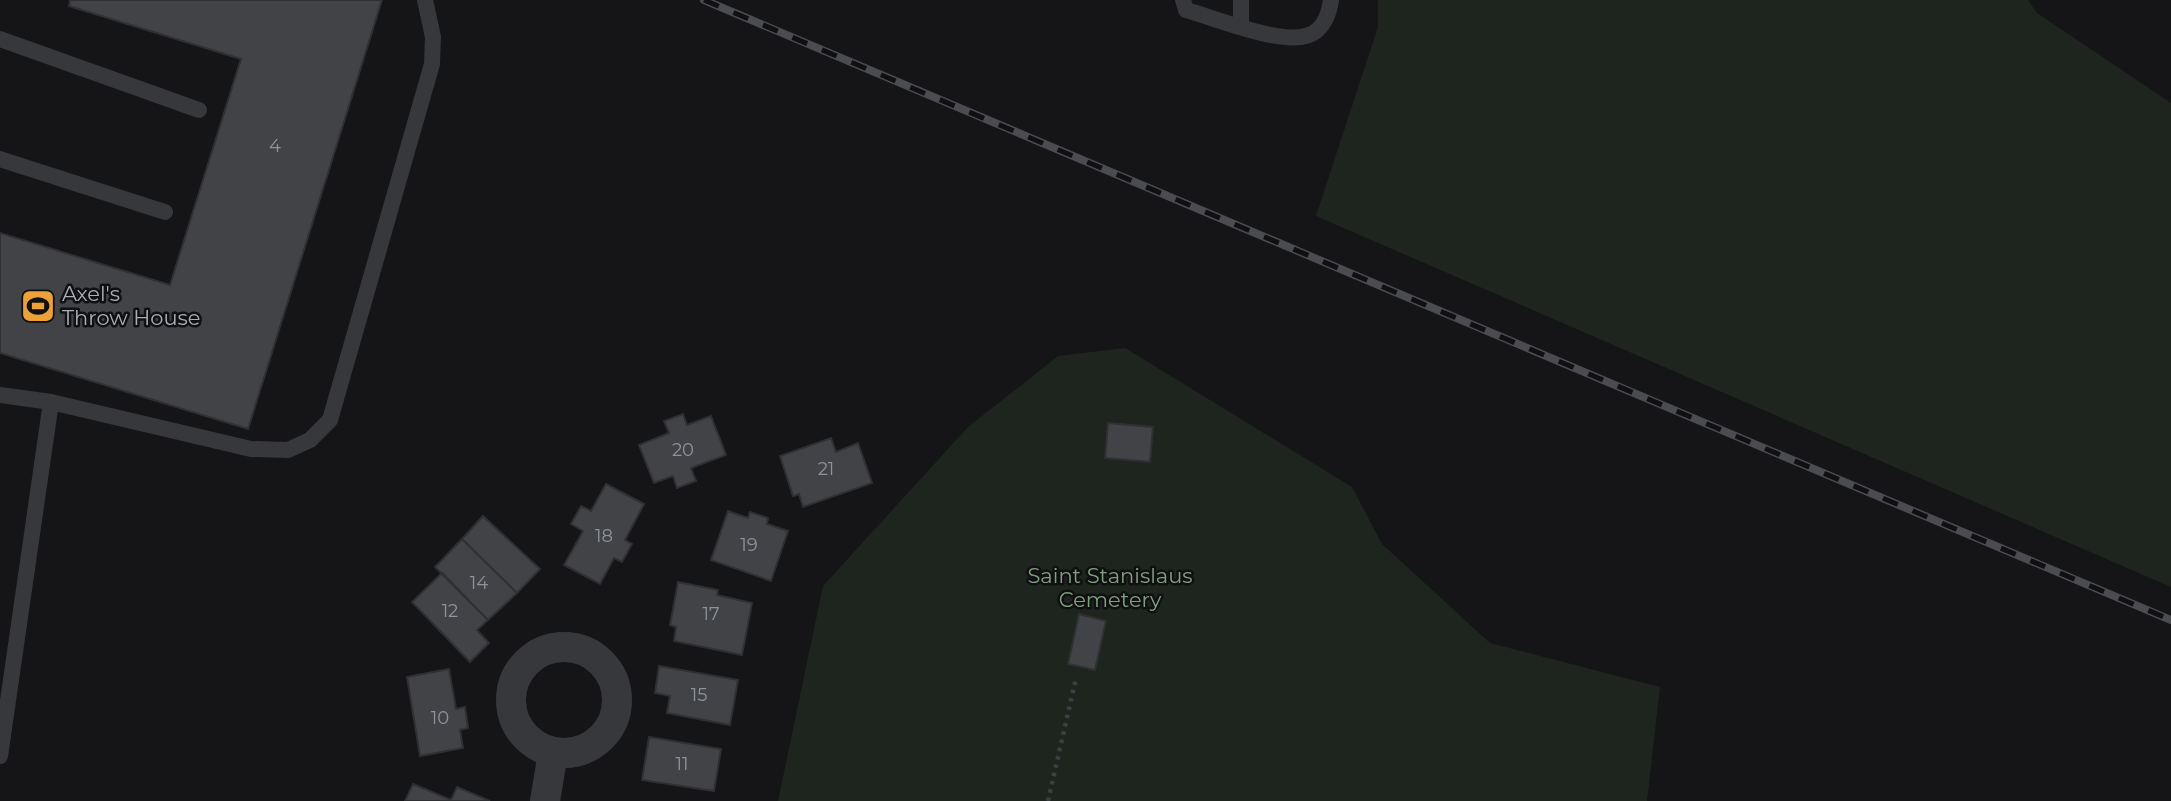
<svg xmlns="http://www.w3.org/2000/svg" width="2171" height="801" font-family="Montserrat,sans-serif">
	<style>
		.green { fill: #1e251e }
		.building { fill: #424347; stroke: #2f3033; stroke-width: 2 }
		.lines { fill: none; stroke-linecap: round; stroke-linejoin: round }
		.path { stroke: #3c3f43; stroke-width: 4.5; stroke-dasharray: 3.5 5; stroke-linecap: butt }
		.lane { stroke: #36383c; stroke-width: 16 }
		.street { stroke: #36383c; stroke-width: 30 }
		.rail-casing { stroke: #4a4c51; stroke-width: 8 }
		.rail { stroke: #101012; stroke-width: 5; stroke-dasharray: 16; stroke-linecap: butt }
		.labels { text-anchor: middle; stroke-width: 5; stroke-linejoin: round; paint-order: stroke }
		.number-label { font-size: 18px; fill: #8e929b }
		.poi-label { font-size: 21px; fill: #a8adb7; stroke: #101012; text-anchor: start }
		.park-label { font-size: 21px; fill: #80a17f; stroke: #101012 }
	</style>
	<rect width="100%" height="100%" fill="#151517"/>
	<path class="green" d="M1378 0H2028L2037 13 2171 103V587L1316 216 1378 27Z
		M1125 348 1352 487 1382 544 1490 643 1660 687 1647 801H778L823 586 968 427 1058 356Z"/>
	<path class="building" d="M70 0H382L248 429 0 353V233L170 285 241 59 69 6Z
		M683 414 687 425 711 416 726 455 691 468 696 481 677 488 673 476 654 483 639 445 669 433 664 421Z
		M1108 423 1153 427 1150 462 1105 458Z
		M831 438 836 452 858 443 872 483 803 507 799 494 793 496 780 456Z
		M606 484 644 504 625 540 632 544 622 562 614 558 600 584 564 565 583 531 571 524 581 506 591 511Z
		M728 511 748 518 750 512 768 518 767 524 788 531 771 581 711 560Z
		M483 516 540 569 517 593 462 539Z
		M462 539 517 593 488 620 435 567Z
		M442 573 488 620 477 630 489 643 470 662 412 602Z
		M678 582 718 590 717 595 752 603 742 655 674 641 676 627 670 625Z
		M1079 614 1106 621 1095 670 1068 664Z
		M659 666 738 680 730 725 667 713 670 696 655 693Z
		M449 669 456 709 465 707 468 728 460 730 463 748 420 756 407 677Z
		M649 737 721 749 714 791 642 780Z
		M413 784 451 800 457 787 490 801H405Z"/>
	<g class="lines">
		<path class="path" d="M1048 801 1076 678"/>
		<path class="lane" d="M1183 0 1186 10C1215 18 1282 46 1309 35 1323 30 1329 14 1331 0
			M1241 0V25
			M0 39 199 110
			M0 159 165 212
			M0 395 51 402 251 449 288 450 310 440 330 420 432 64 433 37 425 0
			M0 756 51 402"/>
		<path class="street" d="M511 700a53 53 0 1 1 106 0a53 53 0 1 1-106 0Z
			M545 801 553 753"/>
		<g class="rail-casing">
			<path id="rail" d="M704 0 2171 620"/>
		</g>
		<use href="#rail" class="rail"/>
	</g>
	<defs>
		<g id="stadium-square" transform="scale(1.75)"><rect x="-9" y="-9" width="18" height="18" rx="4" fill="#eca238" stroke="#101012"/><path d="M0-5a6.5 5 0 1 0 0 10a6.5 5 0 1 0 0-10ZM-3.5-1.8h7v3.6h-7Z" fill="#111"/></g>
	</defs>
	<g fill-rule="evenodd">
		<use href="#stadium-square" x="38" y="306"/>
	</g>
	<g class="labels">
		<g class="number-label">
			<text x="275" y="152">4</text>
			<text x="683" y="456">20</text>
			<text x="826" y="475">21</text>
			<text x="604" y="542">18</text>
			<text x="749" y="551">19</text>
			<text x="479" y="589">14</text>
			<text x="450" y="617">12</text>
			<text x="711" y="620">17</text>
			<text x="699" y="701">15</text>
			<text x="440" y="724">10</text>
			<text x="682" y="770">11</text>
		</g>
		<g class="poi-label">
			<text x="62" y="301">Axel's<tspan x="62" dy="24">Throw House</tspan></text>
		</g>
		<g class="park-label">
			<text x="1110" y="583">Saint Stanislaus<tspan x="1110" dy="24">Cemetery</tspan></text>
		</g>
	</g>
</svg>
